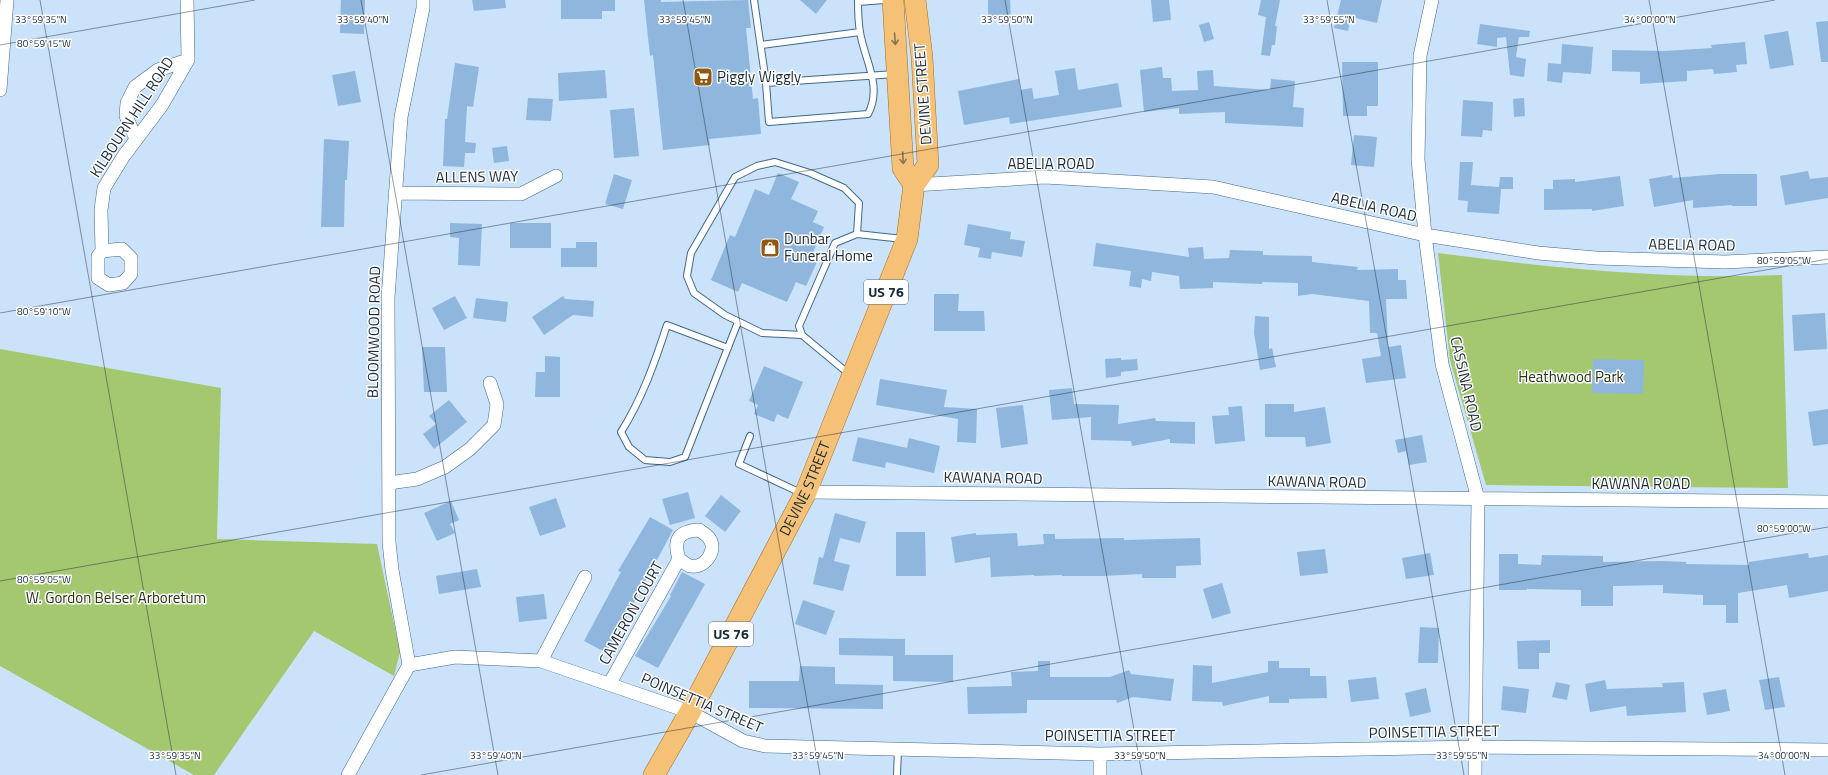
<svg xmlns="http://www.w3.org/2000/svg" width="1828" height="775" font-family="'Titillium Web',sans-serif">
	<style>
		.green { fill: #a4c870 }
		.building { fill: #8fb7dd }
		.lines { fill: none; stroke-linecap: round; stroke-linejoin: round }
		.lane-casing { stroke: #42688a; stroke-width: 8 }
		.street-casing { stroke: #42688a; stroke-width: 14 }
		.primary-casing { stroke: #a47025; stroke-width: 22 }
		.lane { stroke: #fff; stroke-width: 6 }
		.street { stroke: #fff; stroke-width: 13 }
		.primary { stroke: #f5c176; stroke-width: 21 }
		.oneway { stroke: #877557 }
		.ticks { fill: none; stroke: #192938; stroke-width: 1; stroke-opacity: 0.45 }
		.labels { text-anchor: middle; stroke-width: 3; stroke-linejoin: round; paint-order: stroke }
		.shield { fill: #fff; stroke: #5e6974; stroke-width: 1 }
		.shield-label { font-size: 14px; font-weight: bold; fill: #192938 }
		.poi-label { font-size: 15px; fill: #192938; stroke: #fff; text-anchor: start }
		.street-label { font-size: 15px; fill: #192938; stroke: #fff }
		.park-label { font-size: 15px; fill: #25330f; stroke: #fff }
		.ticks-label { font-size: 10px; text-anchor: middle; fill: #192938; stroke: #fff; stroke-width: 3; stroke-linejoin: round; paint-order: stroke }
	</style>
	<rect width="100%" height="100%" fill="#cae2fa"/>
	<path class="green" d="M1438 253C1552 268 1667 280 1782 275L1788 488 1486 485 1450 360Z
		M0 349 221 388 217 539 377 544 400 652 394 676 314 631 214 775H194L0 666Z"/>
	<path class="building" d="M341 0H365L364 34 340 33Z
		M472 0H505L506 8 474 11Z
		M561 0H615V11H602V19H561Z
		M644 0H661V2L748 0 751 28H746L753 99 758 98 761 134 709 139 710 145 663 150 653 55 650 56Z
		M800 0H827L816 14Z
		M988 0H1010L1011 20H988Z
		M1151 0H1169L1171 20 1153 22Z
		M1261 0H1280L1275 26H1277L1275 45H1272L1270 56 1261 55 1266 17 1258 15Z
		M1341 0H1382L1377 23 1351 17 1348 31 1334 28Z
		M1828 21V62H1821L1816 22Z
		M1209 22 1214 39 1204 42 1199 25Z
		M1480 24 1530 31 1529 37H1519L1516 57 1526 59 1524 77 1510 75 1506 37 1497 38V47L1477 44Z
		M1788 31 1794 65 1770 69 1764 35Z
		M1745 42 1747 64 1736 65 1737 72 1714 74 1713 69 1687 71V81L1640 84V72L1612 71V50L1664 51 1712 48 1711 45Z
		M1562 44 1593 47 1591 74 1563 72 1562 83 1547 81 1548 63 1561 64Z
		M1342 62H1378V106H1367V116H1343Z
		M455 63 479 67 473 107 467 106 465 142 476 143 475 153H465L464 167 443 166 445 119H447Z
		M1162 67 1163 78H1171L1172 91 1198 90 1197 71 1213 70 1214 86 1270 90 1271 79 1295 81 1293 107 1304 108 1303 127 1225 123V112L1179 114V108L1144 112 1140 70Z
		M1075 68 1078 90 1118 83 1122 107 1010 124 1009 117 964 125 958 91 1019 79 1020 90 1032 88 1034 99 1059 95 1055 71Z
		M605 70 607 98 559 101 558 73Z
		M355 71 361 102 338 106 332 75Z
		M528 98 553 99 551 121 526 120Z
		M1524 98 1525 116 1514 117 1513 99Z
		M1463 100 1493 102 1492 131 1483 130 1482 137 1461 136Z
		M634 108 639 156 614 158 610 110Z
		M1354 135 1377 137 1374 167 1351 165Z
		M324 139 349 141 347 180H345L344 227H321Z
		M507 146 509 161 494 163 492 148Z
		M1460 162H1473L1471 185 1499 187 1500 177H1513V189H1501L1499 214 1467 212 1468 201 1458 200Z
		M1808 171 1810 179 1828 177V198L1785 205 1780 176Z
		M778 173 799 182 791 199 818 211 813 222 824 227 810 259 817 262 806 286 796 282 787 302 742 283 738 292 711 280 730 235 735 237 755 189 769 195Z
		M614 174 632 180 623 209 605 204Z
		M1720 174H1757V206H1732V205L1693 208V200L1654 207 1649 179 1672 175 1673 178Z
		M1620 176 1624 206 1592 211V209L1544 210V189H1553V180L1575 179V182Z
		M450 223 482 224 480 266 458 265 459 238 450 237Z
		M510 223H551V248H510Z
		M968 224 1011 232 1010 239 1025 241 1022 257 992 252 991 259 978 257 980 248 964 245Z
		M576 242H597V267H561V248H576Z
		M1096 243 1189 257 1188 248 1203 247 1204 259 1229 258 1230 250 1263 251V255L1312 256V262L1358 267 1357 270 1398 269V280H1406L1407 299H1386L1388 347 1401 345 1406 378 1366 383 1362 359 1381 356 1377 333H1370L1369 301 1312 294 1298 296V283L1262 282V284L1213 282V288L1180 289 1179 276 1152 272 1151 281 1142 279 1141 288 1129 286 1131 271 1093 266Z
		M934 294H959L958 311H984L985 331H934Z
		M455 296 467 318 444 330 432 308Z
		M563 296 565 299 594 301 593 317 573 315 544 335 532 317Z
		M476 298 508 302 506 322 473 318Z
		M1825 313 1827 349 1794 351 1792 315Z
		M1255 316 1269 317V349L1272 348 1276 367 1260 370 1254 333Z
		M422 347H445L447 392H424Z
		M545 356 560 357V397H535L536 372H545Z
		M1121 358V360L1137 359 1138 370 1121 372V376L1106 378 1105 359Z
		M1593 359 1644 360 1643 394 1592 393Z
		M764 366 803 382 788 419 777 414 774 422 754 414 758 405 749 401Z
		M880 379 947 390 944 407 977 409 976 443 957 442 958 419 876 405Z
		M1072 388 1074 404 1119 405 1118 424 1155 418 1156 421 1195 422V444L1170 443V439L1132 446 1131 441 1091 440V417L1052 420 1049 390Z
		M449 400 467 422 434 449 423 434 436 424 429 416Z
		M1265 404H1294V412L1325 407 1331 443 1306 447 1305 437H1265Z
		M1023 405 1028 444 1001 448 996 408Z
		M1242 406 1245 441 1215 444 1212 416 1229 415 1228 407Z
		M1828 409V444L1813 446 1808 412Z
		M1422 435 1427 462 1409 465 1406 451 1398 453 1395 440Z
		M858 437 907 448 909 438 940 446 934 473 886 462 885 468 852 461Z
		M688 492 695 518 670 525 662 499Z
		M721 495 741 511 725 532 705 516Z
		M556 498 566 527 540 536 529 507Z
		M451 501 459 520 450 524 455 533 437 541 424 513Z
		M835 513 866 522 860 543 840 538 834 561 850 565 843 591 813 584 819 557 823 558Z
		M650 517 673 530 607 653 584 641 621 572 618 571Z
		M896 532H925L926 576H896Z
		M976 533V535L1017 533 1018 546 1044 544 1043 534H1055V539L1124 538V540L1200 538 1201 565 1176 566V578H1142V574L1103 576H1062V575L1034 576V575L991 577 990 557 955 563 951 537Z
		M1325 549 1328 573 1300 576 1297 552Z
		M1430 553 1434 575 1406 579 1402 558Z
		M1808 553 1809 558 1828 555V591L1789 598 1787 585 1738 593V623H1726V605H1703V595L1663 593V585L1613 586V606H1581V590L1527 589V590H1499V554H1518V564L1541 565 1542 555 1603 556V562L1662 561 1686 562V564L1749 565V562Z
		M477 569 481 587 439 594 436 576Z
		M682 572 705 584 658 668 635 656 671 596 670 595Z
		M1222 583 1231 613 1212 619 1203 589Z
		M544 594 547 619 519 622 516 597Z
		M803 600 835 611 826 635 795 624Z
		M1420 627 1439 628 1438 663H1418Z
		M839 638 905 639V655H953V682L893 681V656L839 655Z
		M1550 640V653H1539V669H1518L1517 641Z
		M1038 661H1050V677H1110L1129 670 1131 674 1174 679 1171 701 1133 697 1117 703 1116 700H1027V713L968 714 967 687 1012 686 1011 672 1038 671Z
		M1268 661H1279V668H1310V676H1326L1327 698 1289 699V703H1269V696L1223 706 1222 702 1192 701 1193 665 1212 666V683L1268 672Z
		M800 666 835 667V684L883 685V709L749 708V681H799Z
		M1376 677 1379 699 1351 702 1348 680Z
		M1779 677 1785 707 1765 710 1759 680Z
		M1605 680 1607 689 1663 687 1662 683 1684 682 1686 712 1627 716 1626 706 1590 712 1585 684Z
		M1556 682 1570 685 1567 700 1552 697Z
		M1503 686 1529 689 1526 713 1501 710Z
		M1426 688 1431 712 1410 717 1405 693Z
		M1726 689 1730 711 1707 715 1703 693Z"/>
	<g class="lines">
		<g class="lane-casing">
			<path id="lane" d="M754 0 766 83 769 122 868 114C883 86 864 59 860 32 858 21 858 10 858 0
				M858 2 884 0
				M761 45 860 32
				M766 83 895 74
				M802 335 762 333 725 315 694 293 687 276 691 253 735 177 757 166 775 162 810 173 844 188 859 203 857 234
				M728 348 667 325C655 362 642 399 621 432L629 447 645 460 670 462 685 457 738 322
				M849 374 802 335 799 326 835 243 857 234 903 239
				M750 436 739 464 801 493
				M897 775 898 749"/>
		</g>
		<g class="street-casing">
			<path id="street" d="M1432 0 1420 56 1418 159 1425 235 1442 364 1478 499 1475 775
				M0 90 7 0
				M136 139 126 116 127 103 135 87 158 70 188 60
				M914 185 1045 177 1213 187 1425 235 1538 253 1596 258 1725 262 1828 257
				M395 193 521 194 556 176
				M102 251 122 249 131 258V274L123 283 109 285 98 278V256L102 251 101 210 104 188 123 157 162 105 188 60 187 0
				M389 483 417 479 445 467 470 449 494 425 497 404 490 383
				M806 492 1828 502
				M541 661 585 577
				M409 665 455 657 541 661 690 712 743 741 765 746 1100 754 1475 747 1828 750
				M409 665 392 570 389 542 388 298 401 117 423 8V0
				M610 683 679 559C673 540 678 531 699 530 702 532 707 535 709 538 718 550 705 569 690 566 687 565 682 561 679 559
				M348 775 409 665
				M1100 775V754"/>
		</g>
		<g class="primary-casing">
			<g id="primary">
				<path d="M893 0 903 168 914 185"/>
				<path id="s1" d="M654 775 690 712 806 492 907 239 914 185 928 165 922 57 915 0"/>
			</g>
		</g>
		<use href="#lane" class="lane"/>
		<use href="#street" class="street"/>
		<use href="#primary" class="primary"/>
	</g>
	<defs><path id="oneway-shaft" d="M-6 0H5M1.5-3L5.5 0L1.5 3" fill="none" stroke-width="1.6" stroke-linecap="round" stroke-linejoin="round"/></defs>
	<g class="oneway">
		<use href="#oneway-shaft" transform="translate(895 39) rotate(86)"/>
		<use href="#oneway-shaft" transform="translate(903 158) rotate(87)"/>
	</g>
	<path class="ticks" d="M40 0 176 775M361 0 498 775M683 0 820 775M1005 0 1142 775M1327 0 1464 775M1649 0 1785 775M0 45 255 0M0 313 1775 0M0 581 1828 259M421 775 1828 527"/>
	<defs>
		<g id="supermarket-square" transform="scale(1)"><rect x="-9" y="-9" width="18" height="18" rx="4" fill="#90590f" stroke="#fff"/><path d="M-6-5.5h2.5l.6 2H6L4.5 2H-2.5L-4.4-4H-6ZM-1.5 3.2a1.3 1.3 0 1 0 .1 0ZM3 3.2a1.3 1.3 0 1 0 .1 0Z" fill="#fff"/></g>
		<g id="shop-square" transform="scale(1)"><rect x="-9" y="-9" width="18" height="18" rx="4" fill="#90590f" stroke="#fff"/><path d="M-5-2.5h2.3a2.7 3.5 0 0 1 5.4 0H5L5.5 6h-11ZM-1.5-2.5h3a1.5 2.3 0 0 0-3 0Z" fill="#fff"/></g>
	</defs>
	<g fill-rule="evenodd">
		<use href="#supermarket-square" x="703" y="77"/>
		<use href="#shop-square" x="770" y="248"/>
	</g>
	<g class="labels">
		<g class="shield">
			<rect x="864" y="280" width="44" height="24" rx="3"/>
			<rect x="709" y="622" width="44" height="24" rx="3"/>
		</g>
		<g class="shield-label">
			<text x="886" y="297">US 76</text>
			<text x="731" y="639">US 76</text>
		</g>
		<g class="poi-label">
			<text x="717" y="82">Piggly Wiggly</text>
			<text x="784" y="244">Dunbar<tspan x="784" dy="17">Funeral Home</tspan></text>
		</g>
		<g class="street-label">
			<text transform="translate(923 94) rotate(-94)" y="5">DEVINE STREET</text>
			<text transform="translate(132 117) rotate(-57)" y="5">KILBOURN HILL ROAD</text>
			<text x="1051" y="169">ABELIA ROAD</text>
			<text transform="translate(477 177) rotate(-1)" y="5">ALLENS WAY</text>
			<text transform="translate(1374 207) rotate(13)" y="5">ABELIA ROAD</text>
			<text transform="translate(1692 245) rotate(1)" y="5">ABELIA ROAD</text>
			<text transform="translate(374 332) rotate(-89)" y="5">BLOOMWOOD ROAD</text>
			<text transform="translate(1466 384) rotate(77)" y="5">CASSINA ROAD</text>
			<text transform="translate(993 478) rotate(1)" y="5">KAWANA ROAD</text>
			<text transform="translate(1317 482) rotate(1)" y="5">KAWANA ROAD</text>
			<text x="1641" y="489">KAWANA ROAD</text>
			<text dy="5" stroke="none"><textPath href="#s1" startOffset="324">DEVINE STREET</textPath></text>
			<text transform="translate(631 613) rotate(-61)" y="5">CAMERON COURT</text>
			<text transform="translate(702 703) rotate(23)" y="5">POINSETTIA STREET</text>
			<text transform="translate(1434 732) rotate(-1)" y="5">POINSETTIA STREET</text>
			<text x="1110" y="741">POINSETTIA STREET</text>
		</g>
		<g class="park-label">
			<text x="1571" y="382">Heathwood Park</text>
			<text x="116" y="603">W. Gordon Belser Arboretum</text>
		</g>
	</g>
	<g class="ticks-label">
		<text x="41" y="23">33°59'35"N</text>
		<text x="363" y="23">33°59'40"N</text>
		<text x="685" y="23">33°59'45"N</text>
		<text x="1007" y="23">33°59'50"N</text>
		<text x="1329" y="23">33°59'55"N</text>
		<text x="1650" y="23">34°00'00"N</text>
		<text x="44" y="47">80°59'15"W</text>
		<text x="1784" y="264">80°59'05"W</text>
		<text x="44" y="315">80°59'10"W</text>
		<text x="1784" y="532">80°59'00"W</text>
		<text x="44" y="583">80°59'05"W</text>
		<text x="175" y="759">33°59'35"N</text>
		<text x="496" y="759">33°59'40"N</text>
		<text x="818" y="759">33°59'45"N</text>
		<text x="1140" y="759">33°59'50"N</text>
		<text x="1462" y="759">33°59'55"N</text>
		<text x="1784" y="759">34°00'00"N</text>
	</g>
</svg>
